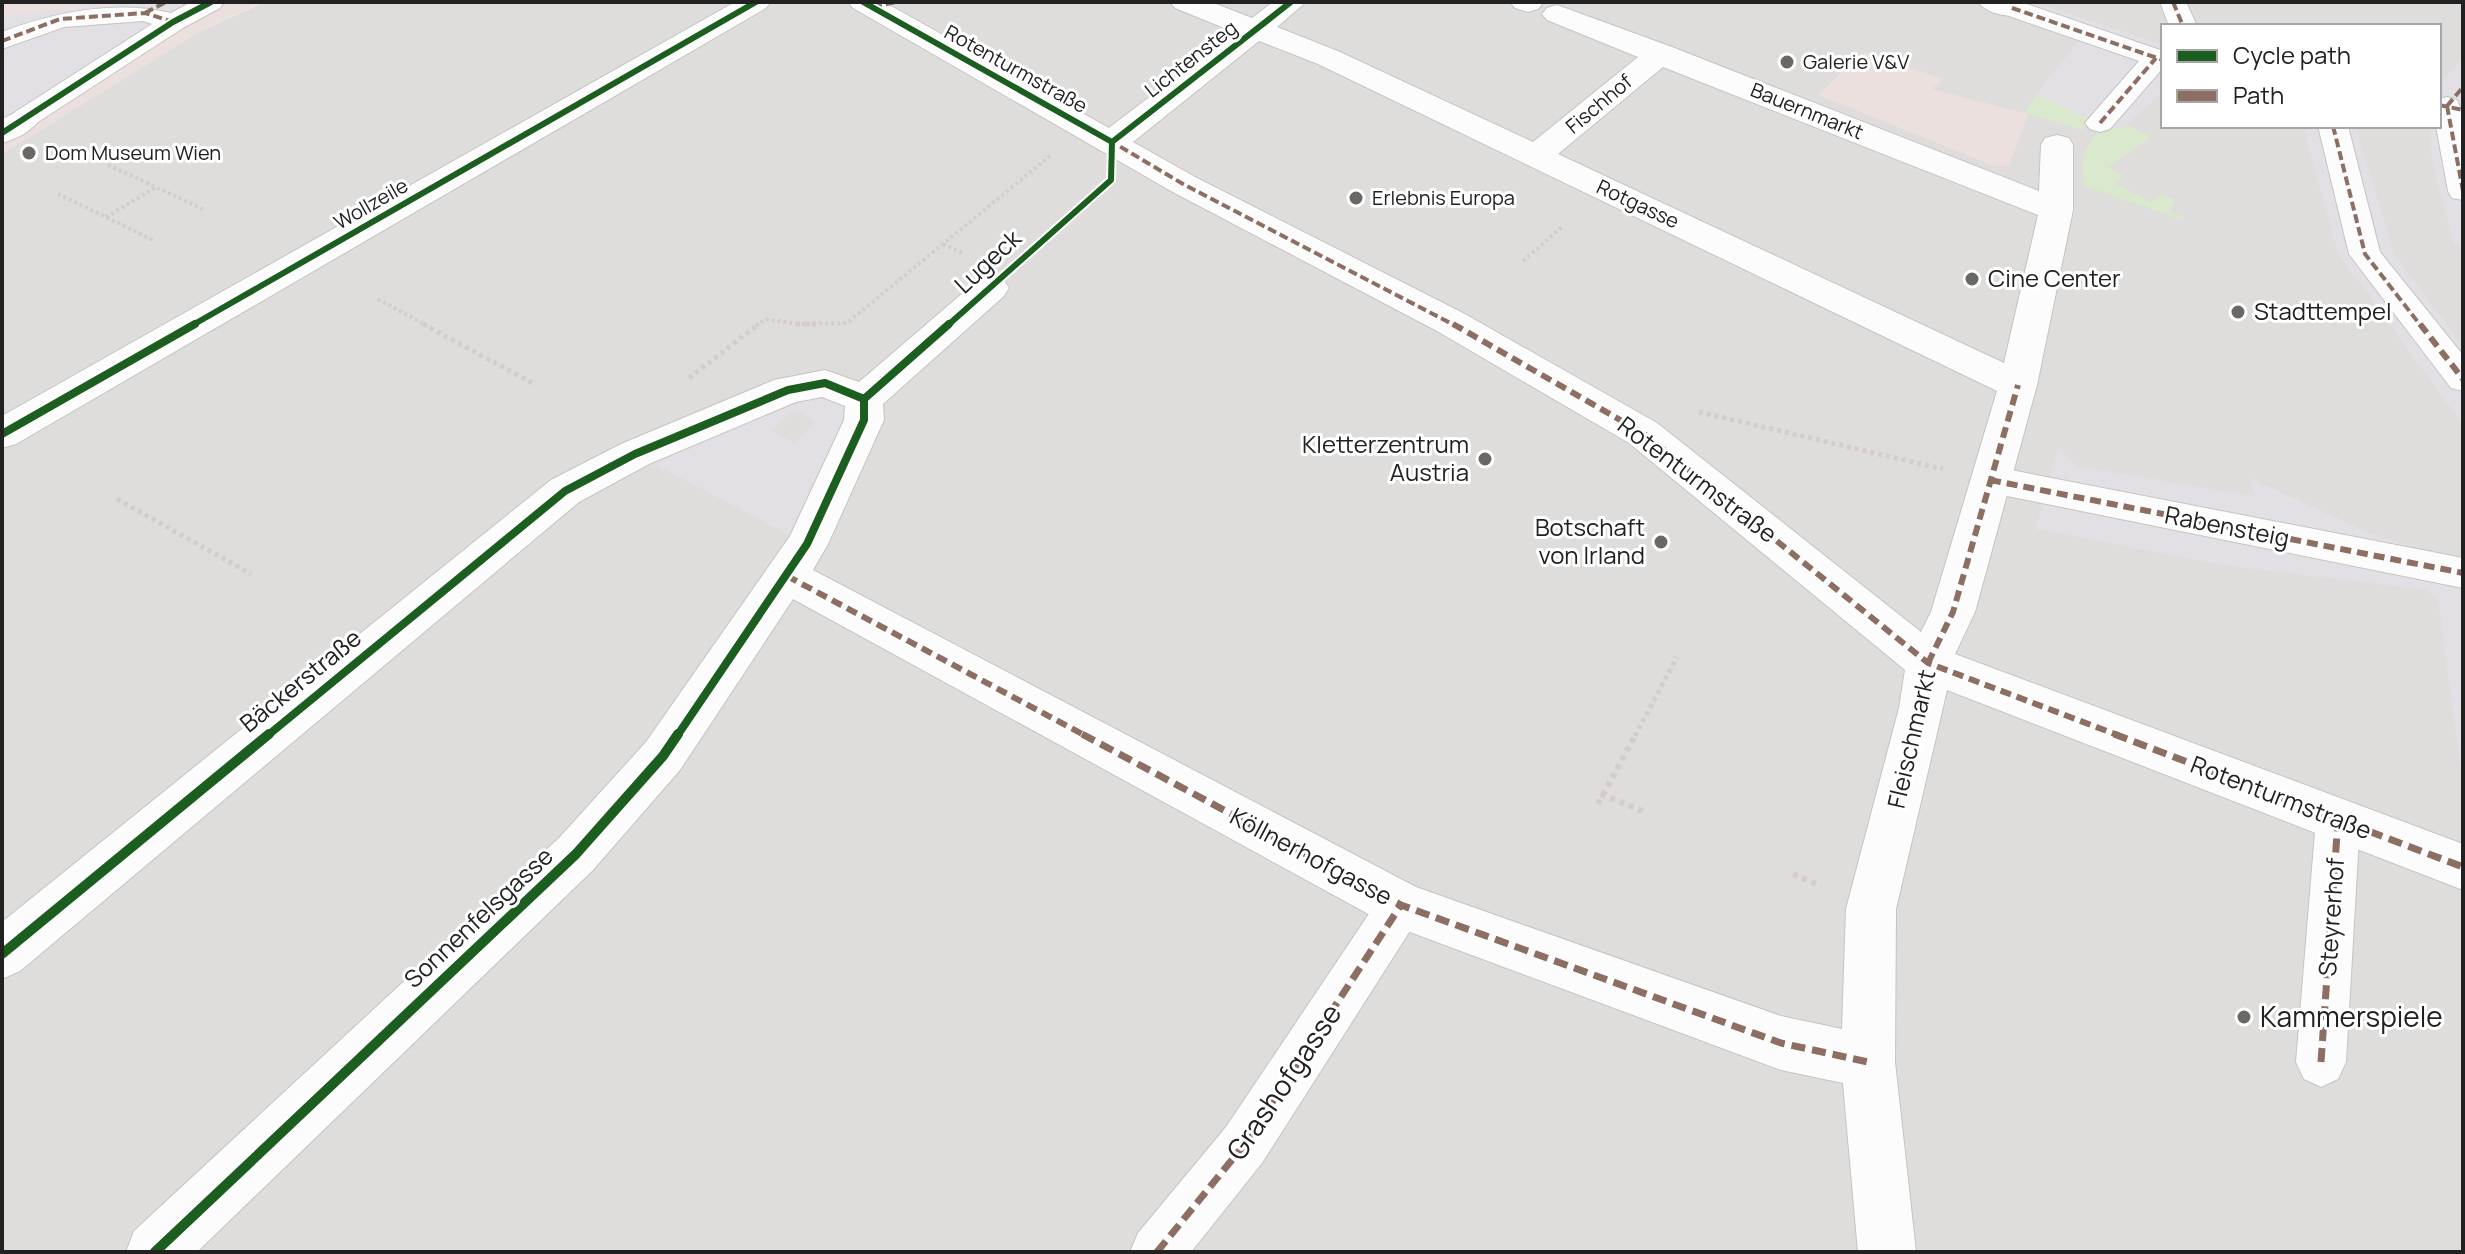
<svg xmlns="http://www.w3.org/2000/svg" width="2465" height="1254" font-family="Manrope,sans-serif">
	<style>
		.residential { fill: #dedddb; fill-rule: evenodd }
		.commercial { fill: #ebe0dd }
		.grass { fill: #dae9cd }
		.plaza { fill: #e2e0e4; fill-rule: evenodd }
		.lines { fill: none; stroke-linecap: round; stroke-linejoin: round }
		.pedestrian-casing { stroke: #c5c4c2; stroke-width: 2 }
		.minor-casing { stroke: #c5c4c2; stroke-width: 2 }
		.path-far2 { stroke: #d6ccca; stroke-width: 4; stroke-dasharray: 3 3; stroke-linecap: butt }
		.path-far1 { stroke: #d6ccca; stroke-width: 5; stroke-dasharray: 4 4; stroke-linecap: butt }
		.path { stroke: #d6ccca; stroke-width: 6; stroke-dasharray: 5 5; stroke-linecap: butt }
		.pedestrian { fill: #fdfcfc; fill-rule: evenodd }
		.minor { fill: #fdfcfc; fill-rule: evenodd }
		.quiet-far2 { stroke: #8d6e63; stroke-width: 4; stroke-dasharray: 9 4; stroke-linecap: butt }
		.quiet-far1 { stroke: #8d6e63; stroke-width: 6; stroke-dasharray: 11 6; stroke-linecap: butt }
		.quiet { stroke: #8d6e63; stroke-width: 7; stroke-dasharray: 14 7; stroke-linecap: butt }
		.cycleway-far2-casing { stroke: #fff; stroke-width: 10 }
		.cycleway-far1-casing { stroke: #fff; stroke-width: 13 }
		.cycleway-casing { stroke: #fff; stroke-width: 15 }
		.cycleway-far2 { stroke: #1b5e20; stroke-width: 6 }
		.cycleway-far1 { stroke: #1b5e20; stroke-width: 8 }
		.cycleway { stroke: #1b5e20; stroke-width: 10 }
		.poi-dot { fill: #696867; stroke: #fff; stroke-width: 3 }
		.labels { text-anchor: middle; stroke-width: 6; stroke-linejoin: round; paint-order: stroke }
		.far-street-label { font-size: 20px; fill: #212121; stroke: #fff }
		.far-poi-label { font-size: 20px; fill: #212121; stroke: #fff; text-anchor: start }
		.street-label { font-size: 24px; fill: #212121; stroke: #fff }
		.poi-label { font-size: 24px; fill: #212121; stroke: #fff; text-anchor: start }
		.near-poi-label { font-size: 28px; fill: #212121; stroke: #fff; text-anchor: start }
		.near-street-label { font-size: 28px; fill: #212121; stroke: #fff }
	</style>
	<rect width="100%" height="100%" fill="#efedea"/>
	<path class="residential" d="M264 2H2463V1252H2V154L197 33ZM2163 26H2439V126H2163Z"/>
	<path class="commercial" d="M2 2H262L197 33 2 154Z
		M1864 51 1943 79 1932 89 2028 114 2009 166H1994L1818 95Z"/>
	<path class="grass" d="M2037 93 2044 98 2093 120 2082 130 2025 113Z
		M2126 125 2151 137 2108 168 2123 175 2115 184 2151 202 2161 194 2175 200 2170 212 2184 217 2183 220 2085 186C2077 159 2086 143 2106 126L2121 128Z"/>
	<path class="plaza" d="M91 2 104 9 116 2H129L132 6 141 2H211L2 133V16L78 8Z
		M2018 2H2034L2163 45V92L2126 125 2116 129 2041 97 2037 93 2079 41 2006 15Z
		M2463 58V247L2454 244 2432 160 2430 126H2439V84Z
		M2303 126H2359V139L2395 256 2463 346V425L2338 253Z
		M788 390 864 399 807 544 635 454ZM794 410 817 422 794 443 771 430Z
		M2058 447 2076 466 2255 496 2249 478 2367 532 2434 555 2463 558V784L2438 599 2427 590 2229 566 2036 529Z"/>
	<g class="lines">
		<g class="pedestrian-casing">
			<path id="pedestrian" d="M191 2H224L220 8 183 28 35 124 25 127 15 124 10 118 15 112 152 24 143 21 64 27 2 49V32C54 12 116 0 171 13Z
				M2004 2H2021L2163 51V68L2110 129 2100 132 2090 129 2085 123 2090 117 2139 61 2003 14 1999 8Z
				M2160 2H2186L2197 26H2169Z
				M2447 97 2457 100 2463 114V200L2452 198 2448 191 2436 126H2439V99Z
				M2318 126H2348L2380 252 2463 355V391L2451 388 2349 254Z
				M1990 466 2463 558V588L1977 490 1972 480 1977 470Z
				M2338 800 2354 806 2360 820 2346 1062 2338 1079 2321 1087 2304 1079 2296 1062 2316 820 2322 806Z
				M1401 884 1417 890 1424 905 1417 920 1262 1163 1191 1252H1130L1138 1233 1226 1127 1385 890Z"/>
		</g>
		<g class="minor-casing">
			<path id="minor" d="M735 2H771L766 8 16 444 2 448V416Z
				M848 2H884L1109 128 1234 32 1175 8 1170 2H1211L1252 18 1273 2H1306L1277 27 1340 52 1533 142 1638 57 1547 20 1542 14 1547 8 1557 5 1672 47 2039 191 2041 145 2045 138 2057 135 2069 138 2073 145V210L2037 385 1975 612 1955 654 2463 844V890L1947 690 1896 909 1895 1062 1916 1252H1858L1843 1083 1781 1070 1383 922 793 599 680 770 593 870 197 1252H126L134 1231 559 838 646 742 790 536 844 420 845 406 822 397 796 402 649 464 579 502 20 971 2 979V922L551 480 621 444 774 380 825 370 859 382 978 280 991 276 1004 280 1009 288 1004 296 883 404 884 420 828 544 813 570 1416 887 1781 1016 1842 1029 1846 909 1899 708 1905 670 1629 443 1437 331 1171 191 853 8ZM1259 41 1318 64 1997 391 1931 612 1921 632 1657 423 1463 313 1195 177 1133 142ZM1663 67 2038 215 2004 363 1558 154Z
				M1510 2H1542L1543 3 1538 9 1528 12 1515 8Z
				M1978 2H2023L2027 8 2022 14C2009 18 1987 14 1978 2Z
				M25 108 36 111 41 118C32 131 17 139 2 143V119Z"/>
		</g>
		<path class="path-far2" d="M108 165 203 209
			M58 194 153 240
			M106 217 155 188
			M943 244 964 254
			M1523 261 1563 226
			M378 299 427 326
			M756 326 765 319 799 324 847 323 1050 156"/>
		<path class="path-far1" d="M423 324 536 385
			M796 324H818
			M689 378 759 324
			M1699 412 1943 469
			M117 499 251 574
			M1635 736 1677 657"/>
		<path class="path" d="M1601 794 1647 813
			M1598 804 1636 734
			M1793 874 1821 886"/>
		<use href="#pedestrian" class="pedestrian"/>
		<use href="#minor" class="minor"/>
		<path class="quiet-far2" d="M2173 2 2183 26
			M873 7 896 2
			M2012 8 2163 60
			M145 13 166 2
			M2 41 60 19 145 13 173 22
			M2439 105 2463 110
			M2447 106 2463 191
			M2447 106 2463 87
			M2100 123 2156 58
			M2333 126 2365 254 2421 326
			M1109 140 1183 184 1456 326"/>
		<path class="quiet-far1" d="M1453 324 1643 433 1928 663 2120 736
			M2420 324 2463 379
			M1990 480 2463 573
			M787 576 1086 736
			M1928 663 1953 612 2018 385"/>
		<path class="quiet" d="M1082 734 1401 905 1781 1043 1868 1062
			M2114 734 2463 867
			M2321 1062 2338 820
			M1157 1252 1244 1145 1401 905"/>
		<g class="cycleway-far2-casing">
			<path id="cycleway-far2" d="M863 2 1112 142
				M2 133 173 22 211 2
				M1112 142 1291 2
				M191 326 756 2
				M947 326 1111 180 1112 142"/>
		</g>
		<g class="cycleway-far1-casing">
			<path id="cycleway-far1" d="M2 434 195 324
				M267 736 565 491 635 454 788 390 825 383 864 399
				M677 736 807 544 864 420V399L949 324"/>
		</g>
		<g class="cycleway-casing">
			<path id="cycleway" d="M2 954 269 734
				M155 1252 576 854 663 756 678 734"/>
		</g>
		<use href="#cycleway-far2" class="cycleway-far2"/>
		<use href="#cycleway-far1" class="cycleway-far1"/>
		<use href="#cycleway" class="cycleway"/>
	</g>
	<g class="poi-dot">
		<circle cx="1787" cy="62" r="8"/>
		<circle cx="29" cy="153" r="8"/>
		<circle cx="1356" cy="198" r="8"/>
		<circle cx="1972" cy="279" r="8"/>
		<circle cx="2238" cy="312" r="8"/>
		<circle cx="1485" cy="459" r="8"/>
		<circle cx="1661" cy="542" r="8"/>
		<circle cx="2244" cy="1017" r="8"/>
	</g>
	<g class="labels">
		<g class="far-street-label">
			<text transform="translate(1191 59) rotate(-38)" y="7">Lichtensteg</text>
			<text transform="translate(1016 69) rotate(29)" y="7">Rotenturmstraße</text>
			<text transform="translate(1599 104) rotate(-40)" y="7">Fischhof</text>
			<text transform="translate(1807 111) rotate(22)" y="7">Bauernmarkt</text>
			<text transform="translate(371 204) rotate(-30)" y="7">Wollzeile</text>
			<text transform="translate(1638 204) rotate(25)" y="7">Rotgasse</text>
		</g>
		<g class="far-poi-label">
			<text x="1803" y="69">Galerie V&amp;V</text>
			<text x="45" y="160">Dom Museum Wien</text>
			<text x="1372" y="205">Erlebnis Europa</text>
		</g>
		<g class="street-label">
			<text transform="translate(988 262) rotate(-43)" y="8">Lugeck</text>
			<text transform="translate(1697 480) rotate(37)" y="8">Rotenturmstraße</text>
			<text transform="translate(2227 527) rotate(11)" y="8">Rabensteig</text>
			<text transform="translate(301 681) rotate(-39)" y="8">Bäckerstraße</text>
			<text transform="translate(1912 739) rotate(-77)" y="8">Fleischmarkt</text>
			<text transform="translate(2281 798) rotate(21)" y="8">Rotenturmstraße</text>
			<text transform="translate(1311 857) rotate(28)" y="8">Köllnerhofgasse</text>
			<text transform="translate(2332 917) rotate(-86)" y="8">Steyrerhof</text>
			<text transform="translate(479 918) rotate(-43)" y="8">Sonnenfelsgasse</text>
		</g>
		<g class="poi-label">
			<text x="1988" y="287">Cine Center</text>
			<text x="2254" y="320">Stadttempel</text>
			<text x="1469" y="453" text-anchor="end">Kletterzentrum<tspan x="1469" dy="28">Austria</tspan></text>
			<text x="1645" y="536" text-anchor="end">Botschaft<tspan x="1645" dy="28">von Irland</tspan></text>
		</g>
		<g class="near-poi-label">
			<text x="2260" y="1027">Kammerspiele</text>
		</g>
		<g class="near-street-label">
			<text transform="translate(1284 1082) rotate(-56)" y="10">Grashofgasse</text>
		</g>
	</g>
	<rect width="2465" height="1254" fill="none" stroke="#212121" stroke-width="8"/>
	<rect x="2161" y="24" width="280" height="104" fill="#ffffff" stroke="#a6a6a6" stroke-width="2"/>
	<rect x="2177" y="50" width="40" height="12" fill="#1b5e20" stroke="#a6a6a6" stroke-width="2"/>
	<text x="2233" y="64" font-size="24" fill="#212121">Cycle path</text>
	<rect x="2177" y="90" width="40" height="12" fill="#8d6e63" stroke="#a6a6a6" stroke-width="2"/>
	<text x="2233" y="104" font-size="24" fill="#212121">Path</text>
</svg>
